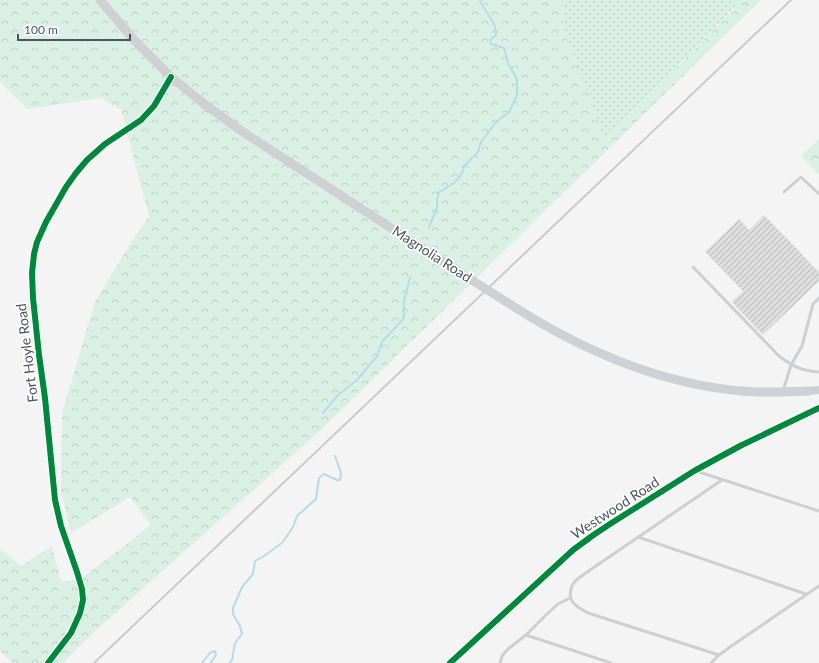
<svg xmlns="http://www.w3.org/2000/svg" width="819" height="663" font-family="Lato,sans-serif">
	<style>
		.grass { fill: url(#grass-dots) }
		.forest { fill: url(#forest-crowns) }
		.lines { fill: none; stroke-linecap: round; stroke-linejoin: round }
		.stream { stroke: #b4dcea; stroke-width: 2 }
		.building { fill: url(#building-hatch); stroke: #e5e6e6 }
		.service { stroke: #cecfd1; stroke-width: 3 }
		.minor { stroke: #cecfd1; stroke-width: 6 }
		.tertiary { stroke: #cecfd1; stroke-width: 8 }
		.secondary { stroke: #ced0d3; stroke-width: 9 }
		.rail { stroke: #c9cacb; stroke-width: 2 }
		.secondary-bridge { stroke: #ced0d3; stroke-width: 9 }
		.cycleway-casing { stroke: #fff; stroke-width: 8 }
		.cycleway { stroke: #00873e; stroke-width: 6 }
		.labels { text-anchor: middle; stroke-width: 3.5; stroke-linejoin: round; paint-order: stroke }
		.street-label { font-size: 14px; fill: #4c555f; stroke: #fff }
	</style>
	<defs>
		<pattern id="grass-dots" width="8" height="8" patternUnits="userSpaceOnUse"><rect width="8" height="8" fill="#dbf0e4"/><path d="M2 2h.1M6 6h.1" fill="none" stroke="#bed0c6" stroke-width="1.8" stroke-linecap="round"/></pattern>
		<pattern id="forest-crowns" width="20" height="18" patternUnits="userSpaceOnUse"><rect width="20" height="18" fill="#dbf0e4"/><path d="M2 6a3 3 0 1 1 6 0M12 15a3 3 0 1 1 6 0" fill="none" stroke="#bed0c6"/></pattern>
		<pattern id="building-hatch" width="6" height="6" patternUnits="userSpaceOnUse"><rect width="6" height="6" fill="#ddddde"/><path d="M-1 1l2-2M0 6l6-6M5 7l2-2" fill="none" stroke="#b5b6b7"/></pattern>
	</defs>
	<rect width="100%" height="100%" fill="#f4f4f4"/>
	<path class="grass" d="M562 0H733L735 7 604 141 565 33Z"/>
	<path class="forest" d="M0 0H562L565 33 605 140 735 8 733 0H761L321 430 92 634 63 663H13L0 651V548L21 566 52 546 61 582 81 579 151 525 130 497 71 533 61 492 62 413 95 302 132 241 149 216 121 110 101 98 28 109 0 82Z
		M819 139V175L801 156Z"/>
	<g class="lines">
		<path class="stream" d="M429 227 437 208V200L439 192 454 183 461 175 465 165 478 152 481 142 496 122 509 112 517 95V79L508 63 504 48 491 44 490 40 496 35 495 26 480 1 481 0
			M323 413 338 395 357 380 377 356 382 342 404 318V300L410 278
			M202 663 210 653 215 651 216 655 211 662 212 663
			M229 663 232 660 235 643 242 634 240 626 233 614V608L242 587 253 574 255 561 264 556 283 542 293 527 297 516 316 499 319 478 324 474 337 480H340L341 473 335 456"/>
	</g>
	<path class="building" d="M764 215 819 272V281L763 335 732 302 743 291 705 252 739 219 749 230Z"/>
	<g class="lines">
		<path class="service" d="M784 192 801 177 819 194
			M693 267 779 356C792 366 802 371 819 372
			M783 391 791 365 802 346 813 304 819 298
			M696 471 819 511
			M638 537 806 594
			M526 635 611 663
			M719 655 588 613C579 608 567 602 571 590 571 589 572 585 573 584 576 579 585 574 590 570L722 480
			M500 663 502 656 508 649 526 635 548 613 558 604 570 598
			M711 663 719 655 730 647 819 586"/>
		<path class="minor" d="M48 663 71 633 80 613 83 600 82 589 77 572 61 526 55 500 45 398 39 355 33 298 32 273 34 254 37 242 46 222 66 187 76 173 87 160 105 144 141 120 154 106 171 77
			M450 663 573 550 592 536 610 524 694 471 740 446 819 408"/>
		<path class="tertiary" d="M809 391 819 390"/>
		<path class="secondary" d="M100 0 134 40 171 77 203 103 240 130 448 265
			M516 308C584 351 661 384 742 391 764 393 787 392 809 391"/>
		<path class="rail" d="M94 663 791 0"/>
		<path class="secondary-bridge" d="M448 265 516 308"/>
		<g class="cycleway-casing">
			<path id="cycleway" d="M48 663 71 633 80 613 83 600 82 589 77 572 61 526 55 500 45 398 39 355 33 298 32 273 34 254 37 242 46 222 66 187 76 173 87 160 105 144 141 120 154 106 171 77
				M450 663 573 550 592 536 610 524 694 471 740 446 819 408"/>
		</g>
		<use href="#cycleway" class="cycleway"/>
	</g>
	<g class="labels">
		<g class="street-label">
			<text transform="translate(432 254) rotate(33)" y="5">Magnolia Road</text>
			<text transform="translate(27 353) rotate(-97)" y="5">Fort Hoyle Road</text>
			<text transform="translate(615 508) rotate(-33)" y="5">Westwood Road</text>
		</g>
	</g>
	<path d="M18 34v6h112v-6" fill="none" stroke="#4c555f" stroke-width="2"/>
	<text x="24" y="34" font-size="12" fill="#4c555f" stroke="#ffffff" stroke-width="3" paint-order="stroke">100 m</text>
</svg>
